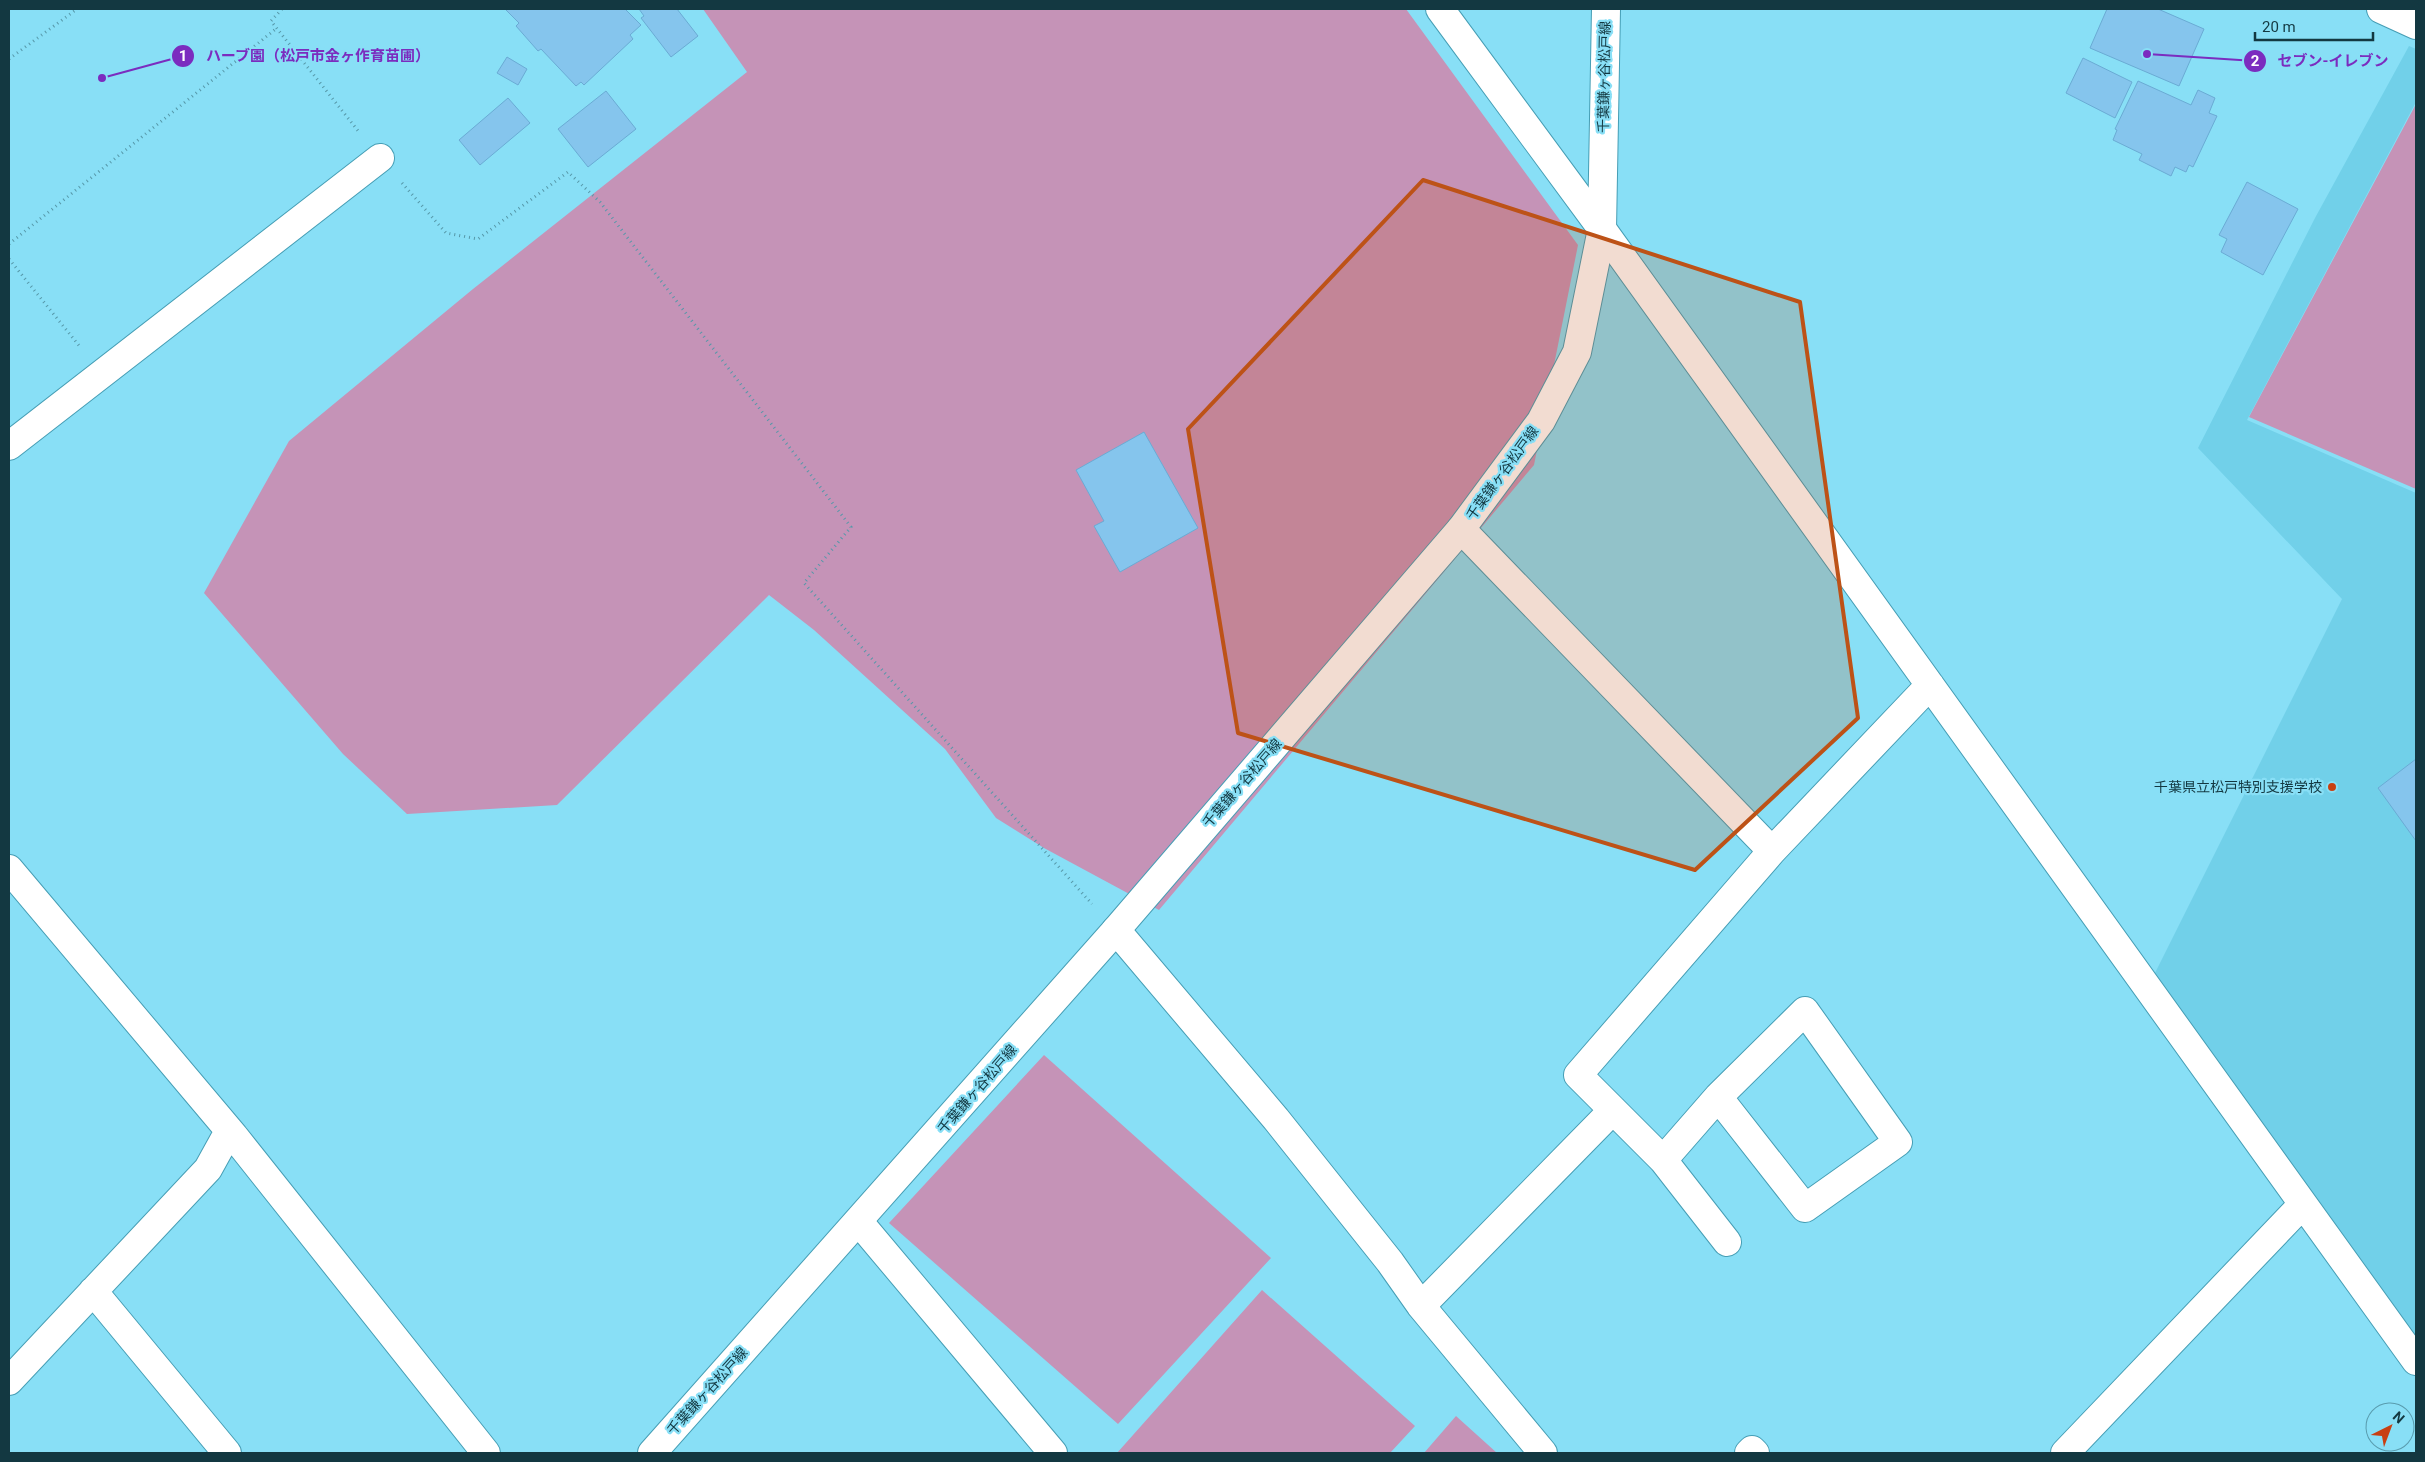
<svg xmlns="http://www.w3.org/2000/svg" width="2425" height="1462" font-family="Roboto,'Noto Sans JP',sans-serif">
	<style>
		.built { fill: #71d0e9 }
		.green { fill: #c593b7 }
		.building { fill: #85c5ed; stroke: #6aabd4 }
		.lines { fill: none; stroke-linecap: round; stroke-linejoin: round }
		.minor-casing { stroke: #469eb5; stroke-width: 30 }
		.major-casing { stroke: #469eb5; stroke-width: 30 }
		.path { stroke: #5698a9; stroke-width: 3; stroke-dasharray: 1 4; stroke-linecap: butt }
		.minor { stroke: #fff; stroke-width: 28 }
		.major { stroke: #fff; stroke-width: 28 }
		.marked { fill: #bd5217; fill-opacity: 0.2; stroke: #bd5217; stroke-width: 4; stroke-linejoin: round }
		.poi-dot { fill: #c84012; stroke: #88dff6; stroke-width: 2 }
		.labels { text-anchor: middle; stroke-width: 4.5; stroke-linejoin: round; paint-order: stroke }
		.street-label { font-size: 14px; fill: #133841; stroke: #88dff6 }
		.poi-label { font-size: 14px; fill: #133841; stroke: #88dff6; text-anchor: end }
		.leader { fill: none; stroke: #7b2cbf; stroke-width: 2 }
		.callout-dot { fill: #7b2cbf; stroke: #88dff6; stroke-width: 2 }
		.mark-label { font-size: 15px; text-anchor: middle; font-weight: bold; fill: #fff }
		.callout-label { font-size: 15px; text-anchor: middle; font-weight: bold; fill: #7b2cbf; stroke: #88dff6; stroke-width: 4.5; stroke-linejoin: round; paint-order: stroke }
	</style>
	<rect width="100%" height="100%" fill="#88dff6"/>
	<path class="built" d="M2409 46 2416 49V102L2247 420 2416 493V1337L2154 975 2342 599 2198 448 2315 218Z"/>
	<path class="green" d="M703 9H1406L1578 245 1534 465 1159 910 1044 848 996 818 945 749 814 630 769 595 557 805 407 814 343 754 204 593 289 441 473 289 747 72Z
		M2416 104V489L2249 417Z
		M1044 1055 1271 1258 1118 1424 889 1223Z
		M1262 1290 1415 1426 1390 1453H1117Z
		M1456 1416 1497 1453H1424Z"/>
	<path class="building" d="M505 9H625L641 25 630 35 633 39 584 85 581 82 576 86 541 49 538 51 516 26 519 23Z
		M639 9H677L698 36 671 57 641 18 644 16Z
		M2107 9H2158L2204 29 2179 86 2090 48Z
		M507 57 527 69 518 85 497 73Z
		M2083 58 2132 82 2115 118 2066 93Z
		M2138 81 2191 105 2198 90 2215 98 2209 113 2217 116 2193 167 2189 165 2186 172 2175 167 2171 176 2139 160 2142 154 2113 140 2117 130 2115 129Z
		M606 91 636 129 588 167 558 129Z
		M508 98 530 123 480 165 459 140Z
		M2247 182 2298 209 2263 275 2221 252 2227 239 2219 235Z
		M1144 432 1198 528 1120 572 1094 526 1104 521 1076 470Z
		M2416 759V841L2378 788Z"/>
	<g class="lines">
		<g class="minor-casing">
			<path id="minor" d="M1440 9 1602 229 2416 1361
				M9 446 380 158
				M1461 529 1772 851
				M9 869 234 1136 486 1453
				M1116 930 1276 1119 1390 1262 1421 1306 1543 1453
				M1663 1160 1718 1097 1805 1011 1898 1142 1805 1208 1718 1097
				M859 1222 1053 1453
				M1727 1242 1663 1160 1578 1075 1772 851 1930 685
				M93 1291 227 1453
				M1421 1306 1613 1110
				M9 1381 208 1169 229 1131
				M1749 1453 1752 1450 1755 1453
				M2065 1453 2303 1204"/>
		</g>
		<g class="major-casing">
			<path id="major" d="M2381 9 2416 25
				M652 1453 1116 930 1461 529 1541 421 1577 352 1602 229 1606 9"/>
		</g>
		<path class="path" d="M282 9 271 21 359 132
			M9 59 77 9
			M402 183 446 233 478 239 568 172 600 202 851 527 804 583 1092 904
			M9 244 277 28
			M9 259 81 348"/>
		<use href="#minor" class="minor"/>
		<use href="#major" class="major"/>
	</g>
	<path class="marked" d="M1423 180 1800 302 1858 718 1695 870 1238 733 1188 429Z"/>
	<circle class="poi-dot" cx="2332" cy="787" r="5"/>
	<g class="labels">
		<g class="street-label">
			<text transform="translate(1604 77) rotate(-89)" y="5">千葉鎌ヶ谷松戸線</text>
			<text transform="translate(1502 473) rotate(-54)" y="5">千葉鎌ヶ谷松戸線</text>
			<text transform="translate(1242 783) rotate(-49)" y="5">千葉鎌ヶ谷松戸線</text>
			<text transform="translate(977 1089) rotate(-49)" y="5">千葉鎌ヶ谷松戸線</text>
			<text transform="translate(707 1391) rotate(-48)" y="5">千葉鎌ヶ谷松戸線</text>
		</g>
		<g class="poi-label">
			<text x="2322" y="792">千葉県立松戸特別支援学校</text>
		</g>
	</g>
	<path class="leader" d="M102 78L183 56M2147 54L2255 61"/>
	<g class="callout-dot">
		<circle cx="102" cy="78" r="5"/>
		<circle cx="2147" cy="54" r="5"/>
		<circle cx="183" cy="56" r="12"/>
		<circle cx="2255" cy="61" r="12"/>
	</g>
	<g class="mark-label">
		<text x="183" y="61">1</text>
		<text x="2255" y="66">2</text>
	</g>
	<g class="callout-label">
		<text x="318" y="61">ハーブ園（松戸市金ヶ作育苗圃）</text>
		<text x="2333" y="66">セブン-イレブン</text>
	</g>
	<rect width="2425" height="1462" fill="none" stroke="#133841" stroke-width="20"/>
	<g transform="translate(2390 1427) rotate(42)"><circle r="24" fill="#88dff6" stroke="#599cae"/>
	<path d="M0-4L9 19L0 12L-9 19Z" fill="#c84012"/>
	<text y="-8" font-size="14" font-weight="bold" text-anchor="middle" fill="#133841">N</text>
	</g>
	<path d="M2255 32v8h118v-8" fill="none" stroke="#133841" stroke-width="2.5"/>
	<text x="2262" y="32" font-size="15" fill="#133841" stroke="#88dff6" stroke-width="4" paint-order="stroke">20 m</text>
</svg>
